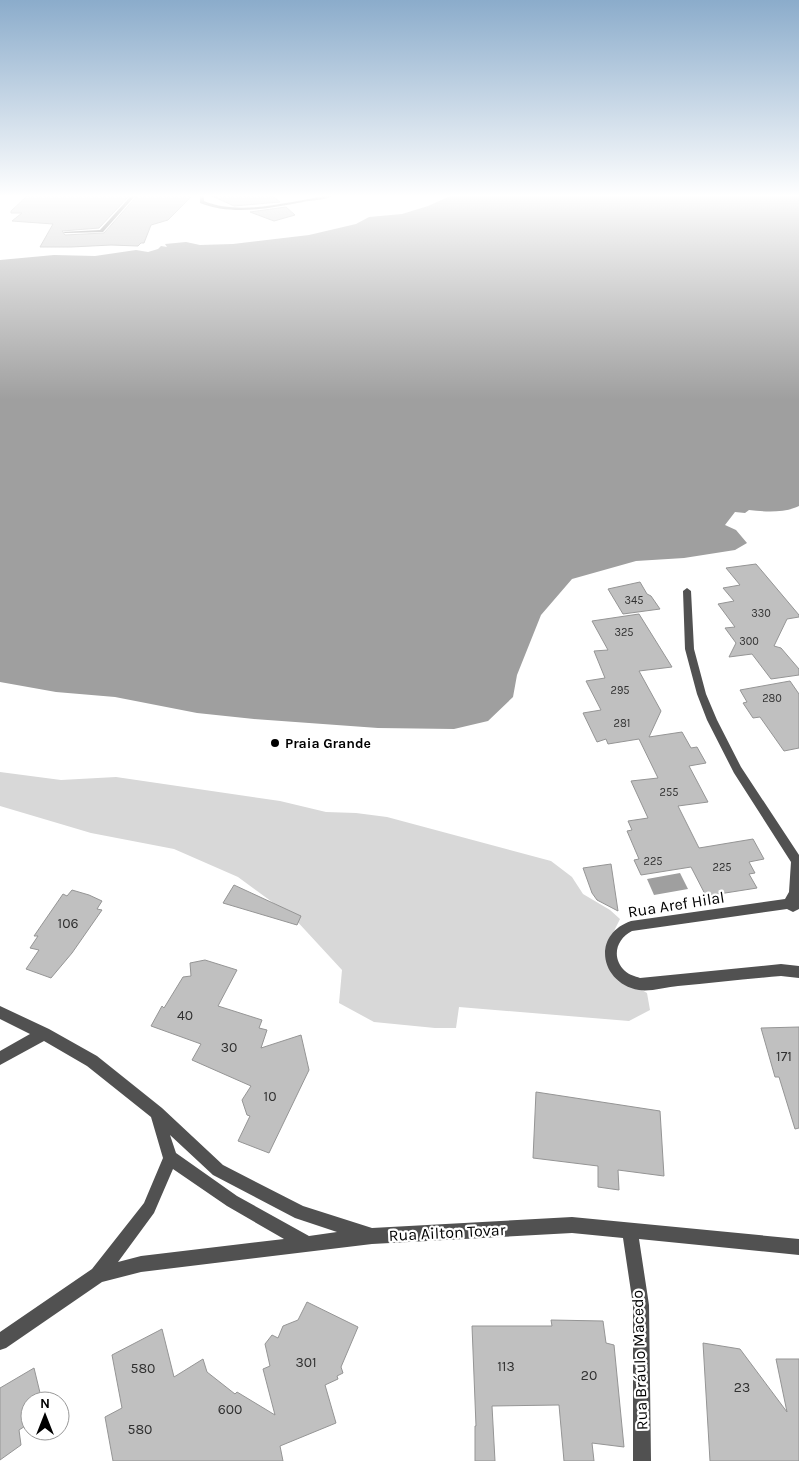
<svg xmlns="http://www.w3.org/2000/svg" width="799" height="1461" font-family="Karla,sans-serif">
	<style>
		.green { fill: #d8d8d8 }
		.water { fill: #9f9f9f }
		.building { fill: #c0c0c0; stroke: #959595 }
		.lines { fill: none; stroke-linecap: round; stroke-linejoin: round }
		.street { fill: #515151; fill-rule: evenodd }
		.poi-dot { fill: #000; stroke: #fff; stroke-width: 2 }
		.labels { text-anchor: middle; stroke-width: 4.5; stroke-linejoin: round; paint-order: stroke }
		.number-label { font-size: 11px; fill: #303030 }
		.poi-label { font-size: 14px; font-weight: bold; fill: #000; stroke: #fff; text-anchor: start }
		.near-number-label { font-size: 14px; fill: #303030 }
		.near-street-label { font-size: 16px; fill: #000; stroke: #fff }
	</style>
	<rect width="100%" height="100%" fill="#fff"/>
	<path class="green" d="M0 772 61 780 116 777 280 801 326 812 356 813 387 817 551 861 572 877 583 894 610 910 620 919 605 949 610 966 631 984 647 993 650 1010 629 1021 459 1007 456 1028H435L374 1022 339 1003 342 970 294 918 238 877 174 849 91 833 0 806Z"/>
	<path class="water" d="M450 196H799V506C785 513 765 512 749 510L745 513 735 512 725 525 736 530 747 543 735 550 684 558 636 561 572 579 541 615 517 675 513 697 488 721 454 729 378 728 254 719 197 713 115 697 56 692 0 682V260L54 255 95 256 136 250 148 252 158 249 161 246 167 247 165 244 186 242 200 245 233 244 309 235 356 224 369 217 402 214 428 206Z
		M680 873 688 889 654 895 647 879Z"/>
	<path class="building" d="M27 196H129L99 228 62 231 65 235 104 233 137 196H192L168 220 151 225 144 243H141L138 246 111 245 71 247H40L53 224 12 221 22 213H11V211Z
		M212 196H272L280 202 234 206Z
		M286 207 295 215 274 221 250 212Z
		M756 564 799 615V617L787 619 774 646 781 648 799 669V675L771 679 752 654 729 657 736 643 725 628 735 627 718 604 734 601 723 588 740 585 726 568Z
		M640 582 647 594 651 596 660 609 623 614 608 589Z
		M639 614 672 667 639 671 661 711 649 737 682 732 691 748 697 747 706 763 689 766 708 802 678 806 699 848 753 839 764 859 749 862 755 873 749 874 757 888 706 896 691 867 641 875 634 860 639 859 627 831 632 830 628 821 648 818 631 781 658 778 639 739 608 744 606 739 597 742 583 713 601 710 586 681 605 678 594 651 608 650 592 621Z
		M790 681 799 694V748L784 751 760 717 753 718 743 703 747 702 740 690Z
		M611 864 618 911 597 900 592 893 583 868Z
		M234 885 301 916 297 925 223 903Z
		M72 890 89 895 102 901 97 909 102 910 72 953 51 978 26 969 39 950 30 948 38 936H34L63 894 67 896Z
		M205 960 237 970 218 1006 262 1020 259 1028 267 1030 261 1048 301 1035 309 1070 269 1153 238 1141 250 1116 247 1115 242 1100 251 1086 192 1060 201 1044 151 1026 162 1006 164 1008 183 977 191 976 190 963Z
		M799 1027V1128L795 1129 779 1077H775L761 1028Z
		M536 1092 660 1111 664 1176 618 1170 619 1190 598 1187V1166L533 1158Z
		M307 1302 358 1327 341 1367 343 1373 337 1376 338 1379 325 1385 336 1423 280 1446 283 1461H113L105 1417 122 1408 112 1355 162 1329 174 1377 203 1359 207 1372 235 1394 237 1392 275 1415 263 1369 270 1366 265 1344 272 1335 278 1338 283 1326 298 1320Z
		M551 1320 603 1321 606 1343 614 1345 624 1447 592 1443 594 1461H564L559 1405 492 1406 495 1461H475V1426H476L472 1326H552Z
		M703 1343 740 1349 787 1412 776 1359H799V1461H710Z
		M34 1368 42 1401H30V1423L19 1430 21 1445 0 1460V1388Z"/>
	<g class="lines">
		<path class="street" d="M131 196H135L103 232 65 233 63 232 100 230Z
			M200 196H204V201C239 216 288 202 325 196H333C325 200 313 200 303 202 270 208 233 216 200 203Z
			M687 588 691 591 694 649 706 694 717 720 741 767 799 855V909L793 912 787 909 632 931C616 939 611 958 625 971 629 975 635 976 640 978L781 964 799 966V978L781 976C747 979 712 983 678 986 667 987 649 992 639 990 600 983 591 935 631 921L785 899 789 892 791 862 734 773 707 720 697 694 685 649 683 591Z
			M0 1006 49 1029 97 1056 162 1108 223 1165 303 1206 372 1228 572 1217 799 1239V1255L639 1239 649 1305 651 1461H633V1305L623 1238 572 1233 372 1244 141 1272 102 1282 6 1348 0 1350V1332L92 1269 144 1203 163 1158 151 1117 87 1066 44 1041 0 1065V1051L30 1034 0 1019ZM170 1135 213 1175 295 1218 337 1232 309 1236 237 1196 176 1153ZM173 1169 227 1206 284 1239 141 1256 118 1262 154 1213Z"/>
	</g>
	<linearGradient id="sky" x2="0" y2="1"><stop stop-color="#8baccb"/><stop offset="0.49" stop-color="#fff"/><stop offset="1" stop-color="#fff" stop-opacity="0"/></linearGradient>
	<rect width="799" height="400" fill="url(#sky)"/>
	<circle class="poi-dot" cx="275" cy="743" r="5"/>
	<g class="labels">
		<g class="number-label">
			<text x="634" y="604">345</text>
			<text x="761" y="617">330</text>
			<text x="624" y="636">325</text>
			<text x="749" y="645">300</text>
			<text x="620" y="694">295</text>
			<text x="772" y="702">280</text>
			<text x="622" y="727">281</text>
			<text x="669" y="796">255</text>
			<text x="653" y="865">225</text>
			<text x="722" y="871">225</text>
		</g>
		<g class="poi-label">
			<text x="285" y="748">Praia Grande</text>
		</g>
		<g class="near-number-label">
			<text x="68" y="928">106</text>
			<text x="185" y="1020">40</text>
			<text x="229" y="1052">30</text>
			<text x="784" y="1061">171</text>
			<text x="270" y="1101">10</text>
			<text x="306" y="1367">301</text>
			<text x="506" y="1371">113</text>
			<text x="143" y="1373">580</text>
			<text x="589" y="1380">20</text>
			<text x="742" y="1392">23</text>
			<text x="230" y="1414">600</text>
			<text x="140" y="1434">580</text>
		</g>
		<g class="near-street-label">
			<text transform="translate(676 904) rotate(-9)" y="6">Rua Aref Hilal</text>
			<text transform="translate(447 1232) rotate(-3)" y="6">Rua Ailton Tovar</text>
			<text transform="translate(639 1360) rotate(-92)" y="6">Rua Bráulo Macedo</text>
		</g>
	</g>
	<g transform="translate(45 1416)"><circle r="24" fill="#ffffff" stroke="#999999"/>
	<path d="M0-4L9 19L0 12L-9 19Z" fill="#000000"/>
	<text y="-8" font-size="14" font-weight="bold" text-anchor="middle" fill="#000000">N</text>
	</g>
</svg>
